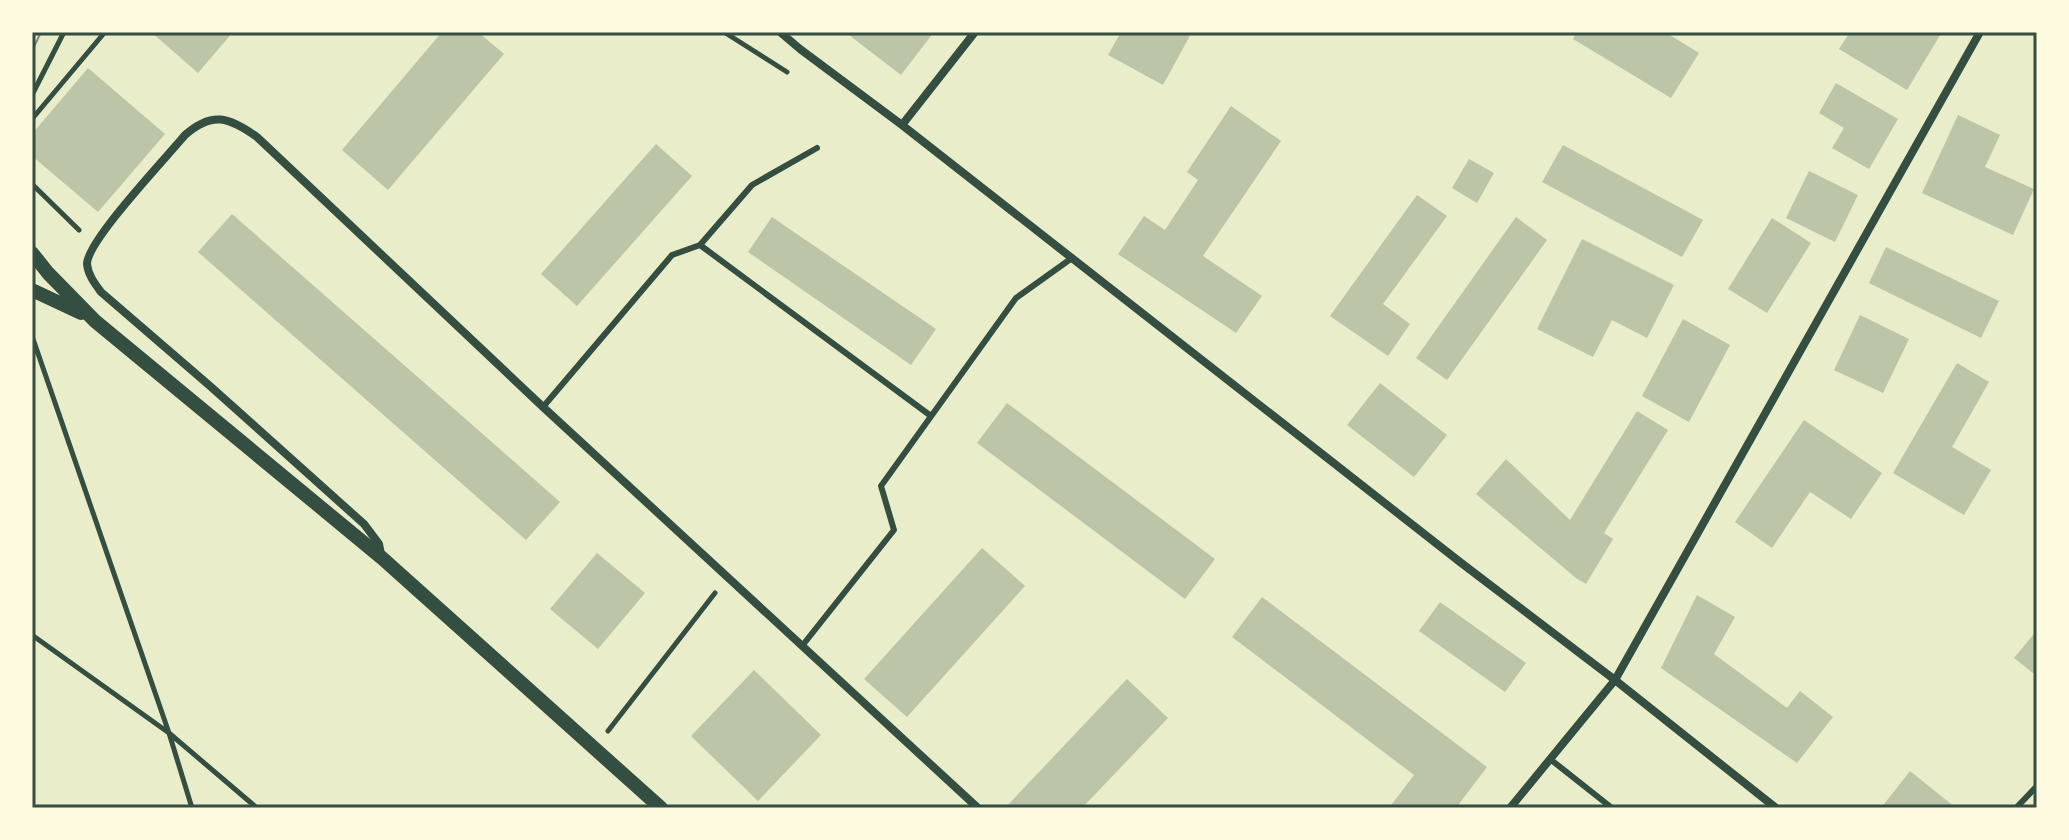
<svg xmlns="http://www.w3.org/2000/svg" width="2069" height="840" font-family="'Open Sans',sans-serif">
	<style>
		.building { fill: #bcc5a7 }
		.lines { fill: none; stroke-linecap: round; stroke-linejoin: round }
		.path { stroke: #344e41; stroke-width: 5 }
		.service { stroke: #344e41; stroke-width: 6 }
		.minor { stroke: #344e41; stroke-width: 8 }
		.tertiary { stroke: #344e41; stroke-width: 14 }
		.tram { stroke: #7c8e77; stroke-width: 2 }
		.neatline { fill: none; stroke: #344e41; stroke-width: 3 }
	</style>
	<rect width="100%" height="100%" fill="#e9edc9"/>
	<path class="building" d="M151 32H233L198 73Z
		M442 32H478L504 54 388 190 342 150Z
		M845 32H934L901 75Z
		M1121 32H1192L1163 85 1108 55Z
		M1577 32H1665L1699 53 1671 98 1573 39Z
		M1850 32H1942L1907 90 1839 49Z
		M88 68 165 134 98 212 32 156V134Z
		M1836 83 1898 119 1869 169 1832 148 1844 128 1819 113Z
		M1231 106 1281 141 1203 256 1262 296 1236 333 1118 254 1144 216 1165 230 1198 180 1187 172Z
		M1958 115 2000 135 1985 167 2034 189 2013 235 1922 193Z
		M656 144 692 176 577 306 541 274Z
		M1563 145 1703 220 1682 257 1542 182Z
		M1469 159 1494 173 1477 203 1452 188Z
		M1809 171 1858 195 1835 242 1786 218Z
		M1417 195 1447 216 1383 304 1410 324 1388 356 1330 316Z
		M232 214 560 502 526 540 198 252Z
		M772 217 936 329 911 365 748 252Z
		M1516 217 1547 240 1447 380 1416 358Z
		M1772 218 1811 243 1767 313 1728 289Z
		M1582 239 1674 285 1647 338 1612 320 1593 357 1537 329Z
		M1886 247 1999 301 1981 338 1869 283Z
		M1860 315 1909 339 1883 393 1834 370Z
		M1683 319 1730 345 1689 422 1642 396Z
		M1957 363 1989 382 1952 447 1991 470 1964 515 1893 473Z
		M1380 383 1447 435 1414 477 1347 425Z
		M1007 403 1215 559 1185 599 977 443Z
		M1637 411 1668 430 1604 533 1613 539 1586 584 1576 578 1476 494 1506 459 1570 520Z
		M1804 420 1882 473 1851 519 1810 492 1772 548 1735 522Z
		M982 548 1025 586 907 717 864 679Z
		M597 553 645 593 598 649 550 609Z
		M1697 595 1735 617 1714 654 1787 708 1800 691 1833 717 1797 763 1661 668Z
		M1262 597 1487 767 1456 808H1389L1414 775 1232 637Z
		M1440 602 1526 663 1505 692 1419 631Z
		M2037 630V676L2014 658Z
		M754 670 821 735 758 801 691 736Z
		M1127 679 1168 718 1082 808H1005Z
		M1910 771 1956 808H1881Z"/>
	<g class="lines">
		<path class="path" d="M724 32 787 72
			M32 95 64 32
			M32 119 105 32
			M32 184 79 230
			M32 336 169 733 192 808
			M32 635 169 733 257 808
			M608 731 715 593"/>
		<path class="service" d="M700 245 931 416
			M543 407 672 255 700 245 752 185 817 148
			M802 646 894 530 881 486 1016 298 1072 258
			M1550 759 1612 808
			M2016 808 2037 786"/>
		<path class="minor" d="M780 32 800 49 902 125 1460 562 1615 680 1776 808
			M902 125 975 32
			M381 554 379 544 364 524 210 386 101 292C95 284 88 275 87 264 87 241 166 158 185 135 212 111 229 117 257 137L543 407 978 808
			M1510 808 1615 680 1980 32"/>
		<path class="tertiary" d="M32 253 48 273 95 321 382 558 661 808
			M32 290 81 313"/>
		<path class="tram" d="M32 51 41 32"/>
	</g>
	<rect width="2069" height="840" fill="none" stroke="#fefae0" stroke-width="68"/>
	<rect x="34" y="34" width="2001" height="772" class="neatline"/>
</svg>
